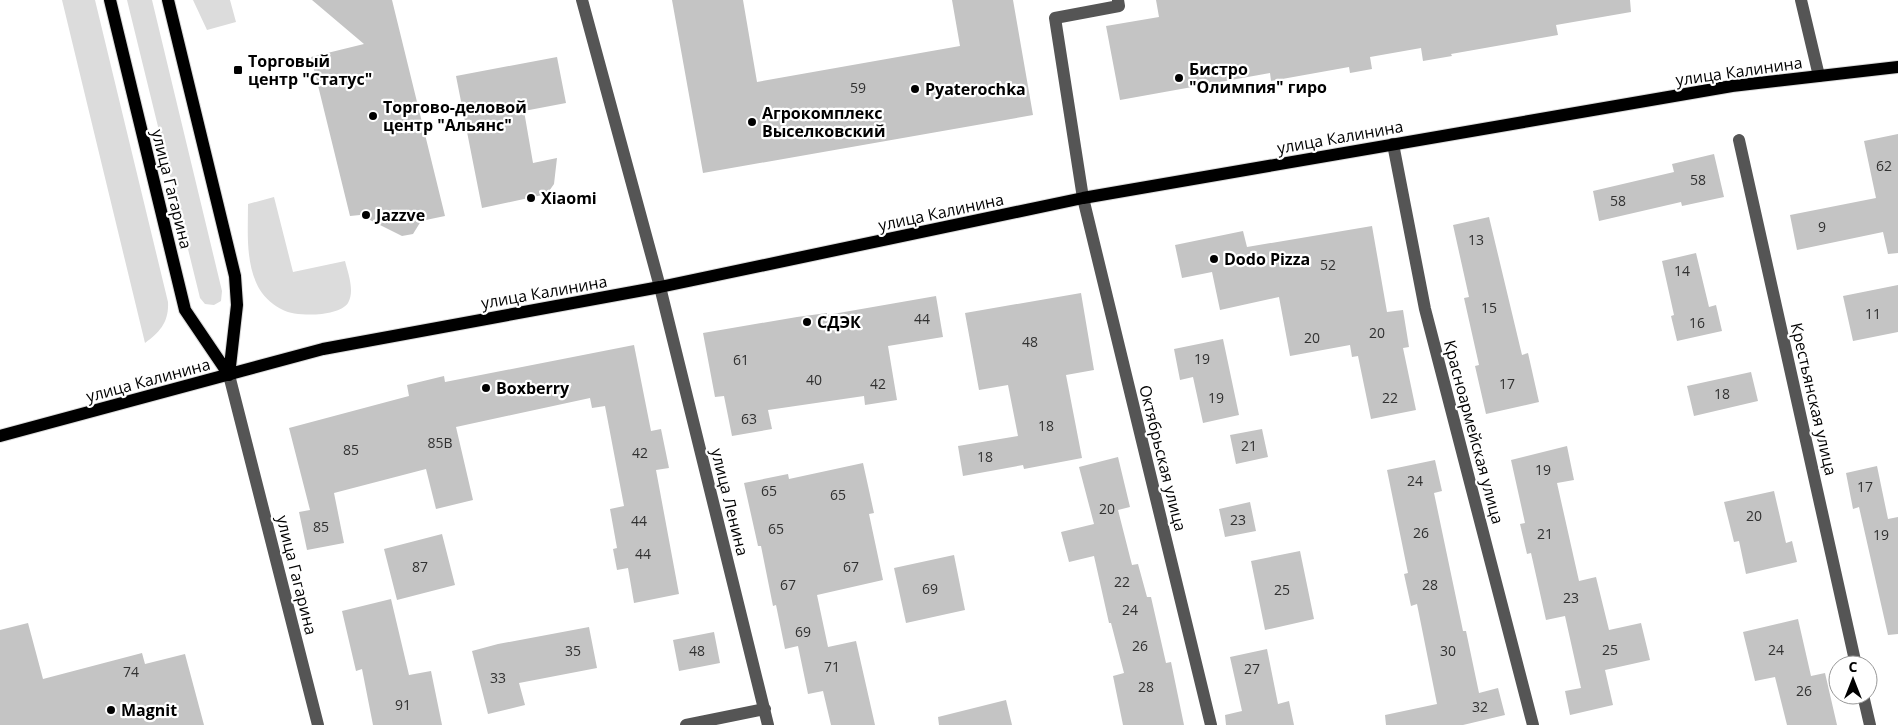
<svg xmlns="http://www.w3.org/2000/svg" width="1898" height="725" font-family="'Open Sans',sans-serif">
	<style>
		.green { fill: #dcdcdc }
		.building { fill: #c4c4c4 }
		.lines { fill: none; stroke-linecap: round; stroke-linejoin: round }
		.major-casing { stroke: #dbdbdb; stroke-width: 14 }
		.minor { stroke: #555; stroke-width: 12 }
		.major { stroke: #000; stroke-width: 12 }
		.poi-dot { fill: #000; stroke: #fff; stroke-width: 2 }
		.labels { text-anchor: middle; stroke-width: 4.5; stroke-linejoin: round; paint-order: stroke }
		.number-label { font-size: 14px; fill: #313131 }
		.poi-label { font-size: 16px; font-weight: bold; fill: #000; stroke: #fff; text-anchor: start }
		.street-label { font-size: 16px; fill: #000; stroke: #fff }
	</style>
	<rect width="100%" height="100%" fill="#fff"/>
	<path class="green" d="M62 0H95L168 302C169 322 160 332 145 343Z
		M127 0H152L222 291 221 301 214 305 205 304 200 298Z
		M193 0H230L236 22 207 30Z
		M274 197 293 272 345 261C348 273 355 291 348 303 339 317 296 317 283 310 274 306 265 298 260 290 245 265 248 232 248 204Z"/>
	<path class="building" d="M312 0H392L445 216 421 221 413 234 402 236 360 215 350 216 311 57 364 44Z
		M672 0H743L757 82 960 46 952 0H1013L1033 115 703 173Z
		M1156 0H1630L1631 12 1556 25 1558 35 1451 54 1452 56 1423 61 1421 48 1370 57 1372 69 1350 73 1349 67 1271 81 1270 73 1120 100 1106 26 1159 17Z
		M557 57 566 103 524 111 533 163 557 158 554 184 547 194 482 208 456 76Z
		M1898 134V253L1888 254 1883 232 1797 250 1790 215 1876 198 1864 141Z
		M1714 154 1724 197 1682 206 1681 202 1599 221 1593 191 1674 172 1672 164Z
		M1489 217 1522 355 1528 353 1539 402 1486 414 1475 366 1479 365 1464 298 1469 297 1453 225Z
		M1372 226 1387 312 1403 310 1409 347 1403 348 1416 410 1371 419 1358 356 1352 357 1350 345 1290 356 1279 297 1220 310 1212 272 1182 278 1175 245 1243 231 1247 247Z
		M1696 253 1709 307 1716 305 1722 331 1677 341 1671 316 1674 315 1662 261Z
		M1898 285V332L1853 341 1843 296Z
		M1081 293 1094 370 1066 375 1082 458 1024 469 1023 465 963 476 958 446 1018 436 1008 385 979 390 965 313Z
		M936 296 943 337 888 346 897 400 865 405 864 396 768 410 772 429 732 436 724 396 715 397 703 333 797 317 827 313V315Z
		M1223 339 1239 415 1203 423 1193 377 1180 380 1174 349Z
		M634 345 651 431 661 429 669 468 656 470 679 594 634 603 628 568 617 570 613 549 617 548 610 509 624 506 605 406 592 408 590 398 456 427 473 500 436 509 426 469 334 493 344 543 307 550 299 512 310 510 289 428 409 396 407 385 444 376 445 382Z
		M1751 372 1758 401 1694 416 1687 386Z
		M1262 429 1268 457 1236 464 1230 435Z
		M1567 446 1574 480 1557 483 1579 581 1596 577 1609 630 1641 623 1650 660 1605 670 1613 705 1570 715 1565 691 1581 688 1565 616 1546 620 1531 553 1527 554 1520 524 1525 523 1511 460Z
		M1118 457 1130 507 1118 510 1132 565 1138 564 1147 597H1151L1166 663 1171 662 1184 725H1123L1113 676 1124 673 1111 623H1109L1094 556 1069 562 1061 532 1094 524 1079 467Z
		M1435 460 1442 491 1434 493 1463 631H1466L1479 693 1498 688 1505 715 1463 725H1386L1385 715 1437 704 1417 604 1411 606 1404 574 1408 573 1387 470Z
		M863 463 874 513 869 514 883 580 817 595 828 647 856 641 875 725H831L823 691 808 694 798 646 785 649 776 605 773 606 761 546H758L744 483 788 474 789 479Z
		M1877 466 1888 519 1898 517V634L1888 635 1859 507 1853 509 1846 473Z
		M1774 491 1786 543 1792 541 1797 562 1746 574 1739 541 1734 542 1724 502Z
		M1250 502 1256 531 1225 537 1219 509Z
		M442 534 455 585 397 600 384 549Z
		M1300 551 1314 619 1265 630 1251 561Z
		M954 555 965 610 906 623 894 568Z
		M391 599 409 675 431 671 442 725H373L362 669 356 671 342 611Z
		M1798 619 1811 676 1825 673 1837 725H1787L1775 677 1755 681 1743 632Z
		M28 623 43 679 142 653 145 664 185 654 204 725H0V630Z
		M589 627 597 668 519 683 525 705 488 714 472 651 498 644Z
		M714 632 720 663 679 671 673 640Z
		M1267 649 1278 704 1289 701 1294 725H1226L1225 715 1242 711 1230 657Z
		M1006 700 1012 725H939L938 717Z"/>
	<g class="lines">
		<g class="major-casing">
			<path id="major" d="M110 0 185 310 229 375
				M168 0 235 276 237 305 229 375
				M0 436 323 349 660 287 1083 198 1732 86 1898 67"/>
		</g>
		<path class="minor" d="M582 0 660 287 768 725
			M1118 0 1119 6 1055 18 1083 198 1211 725
			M1801 0 1819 76
			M1739 140 1856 665
			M1393 144 1425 309 1533 725
			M229 375 318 725
			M1863 695 1870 725
			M686 725 765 709"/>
		<use href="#major" class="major"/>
	</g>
	<g class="poi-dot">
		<rect x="233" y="65" width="10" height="10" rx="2.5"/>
		<circle cx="1179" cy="78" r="5"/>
		<circle cx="915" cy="89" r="5"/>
		<circle cx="373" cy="116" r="5"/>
		<circle cx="752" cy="122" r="5"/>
		<circle cx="531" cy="198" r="5"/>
		<circle cx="366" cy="215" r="5"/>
		<circle cx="1214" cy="259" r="5"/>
		<circle cx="807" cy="322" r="5"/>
		<circle cx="486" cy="388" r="5"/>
		<circle cx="111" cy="710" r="5"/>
	</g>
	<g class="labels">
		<g class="number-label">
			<text x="858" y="93">59</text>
			<text x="1884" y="171">62</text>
			<text x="1698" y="185">58</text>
			<text x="1618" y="206">58</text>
			<text x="1822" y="232">9</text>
			<text x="1476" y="245">13</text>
			<text x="1328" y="270">52</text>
			<text x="1682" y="276">14</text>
			<text x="1489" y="313">15</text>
			<text x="1873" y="319">11</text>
			<text x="922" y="324">44</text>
			<text x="1697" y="328">16</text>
			<text x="1377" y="338">20</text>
			<text x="1312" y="343">20</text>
			<text x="1030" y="347">48</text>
			<text x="1202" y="364">19</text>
			<text x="741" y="365">61</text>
			<text x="814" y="385">40</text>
			<text x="878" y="389">42</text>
			<text x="1507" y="389">17</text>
			<text x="1722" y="399">18</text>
			<text x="1216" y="403">19</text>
			<text x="1390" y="403">22</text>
			<text x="749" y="424">63</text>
			<text x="1046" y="431">18</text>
			<text x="440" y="448">85В</text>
			<text x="1249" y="451">21</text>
			<text x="351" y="455">85</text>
			<text x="640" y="458">42</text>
			<text x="985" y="462">18</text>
			<text x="1543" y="475">19</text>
			<text x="1415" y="486">24</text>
			<text x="1865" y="492">17</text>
			<text x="769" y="496">65</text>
			<text x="838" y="500">65</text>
			<text x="1107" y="514">20</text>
			<text x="1754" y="521">20</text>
			<text x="1238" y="525">23</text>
			<text x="639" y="526">44</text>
			<text x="321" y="532">85</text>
			<text x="776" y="534">65</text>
			<text x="1421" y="538">26</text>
			<text x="1545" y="539">21</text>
			<text x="1881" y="540">19</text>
			<text x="643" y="559">44</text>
			<text x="420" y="572">87</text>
			<text x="851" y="572">67</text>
			<text x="1122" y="587">22</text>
			<text x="788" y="590">67</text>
			<text x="1430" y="590">28</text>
			<text x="930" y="594">69</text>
			<text x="1282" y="595">25</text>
			<text x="1571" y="603">23</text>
			<text x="1130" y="615">24</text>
			<text x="803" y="637">69</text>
			<text x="1140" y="651">26</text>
			<text x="1610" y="655">25</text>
			<text x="1776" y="655">24</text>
			<text x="573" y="656">35</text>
			<text x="697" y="656">48</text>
			<text x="1448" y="656">30</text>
			<text x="832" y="672">71</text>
			<text x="1252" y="674">27</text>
			<text x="131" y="677">74</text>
			<text x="498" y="683">33</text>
			<text x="1146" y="692">28</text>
			<text x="1804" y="696">26</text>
			<text x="403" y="710">91</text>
			<text x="1480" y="712">32</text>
		</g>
		<g class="poi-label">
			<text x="248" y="67">Торговый<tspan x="248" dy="18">центр "Статус"</tspan></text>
			<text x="1189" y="75">Бистро<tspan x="1189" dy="18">"Олимпия" гиро</tspan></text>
			<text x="925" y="95">Pyaterochka</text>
			<text x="383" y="113">Торгово-деловой<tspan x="383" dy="18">центр "Альянс"</tspan></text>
			<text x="762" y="119">Агрокомплекс<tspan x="762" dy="18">Выселковский</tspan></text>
			<text x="541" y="204">Xiaomi</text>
			<text x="376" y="221">Jazzve</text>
			<text x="1224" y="265">Dodo Pizza</text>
			<text x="817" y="328">СДЭК</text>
			<text x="496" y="394">Boxberry</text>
			<text x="121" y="716">Magnit</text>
		</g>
		<g class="street-label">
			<text transform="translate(1739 71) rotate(-8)" y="6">улица Калинина</text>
			<text transform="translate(1340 137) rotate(-10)" y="6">улица Калинина</text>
			<text transform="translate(172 189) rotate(76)" y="6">улица Гагарина</text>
			<text transform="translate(941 212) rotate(-12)" y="6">улица Калинина</text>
			<text transform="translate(544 292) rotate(-10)" y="6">улица Калинина</text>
			<text transform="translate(148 380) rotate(-15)" y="6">улица Калинина</text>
			<text transform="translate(1814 399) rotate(77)" y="6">Крестьянская улица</text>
			<text transform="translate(1474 432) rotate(75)" y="6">Красноармейская улица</text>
			<text transform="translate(1163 458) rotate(76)" y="6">Октябрьская улица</text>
			<text transform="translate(730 502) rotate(76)" y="6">улица Ленина</text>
			<text transform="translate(297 575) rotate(76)" y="6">улица Гагарина</text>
		</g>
	</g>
	<g transform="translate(1853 680)"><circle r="24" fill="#ffffff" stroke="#999999"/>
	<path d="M0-4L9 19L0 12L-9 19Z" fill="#000000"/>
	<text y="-8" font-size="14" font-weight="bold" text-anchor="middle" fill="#000000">С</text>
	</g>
</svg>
